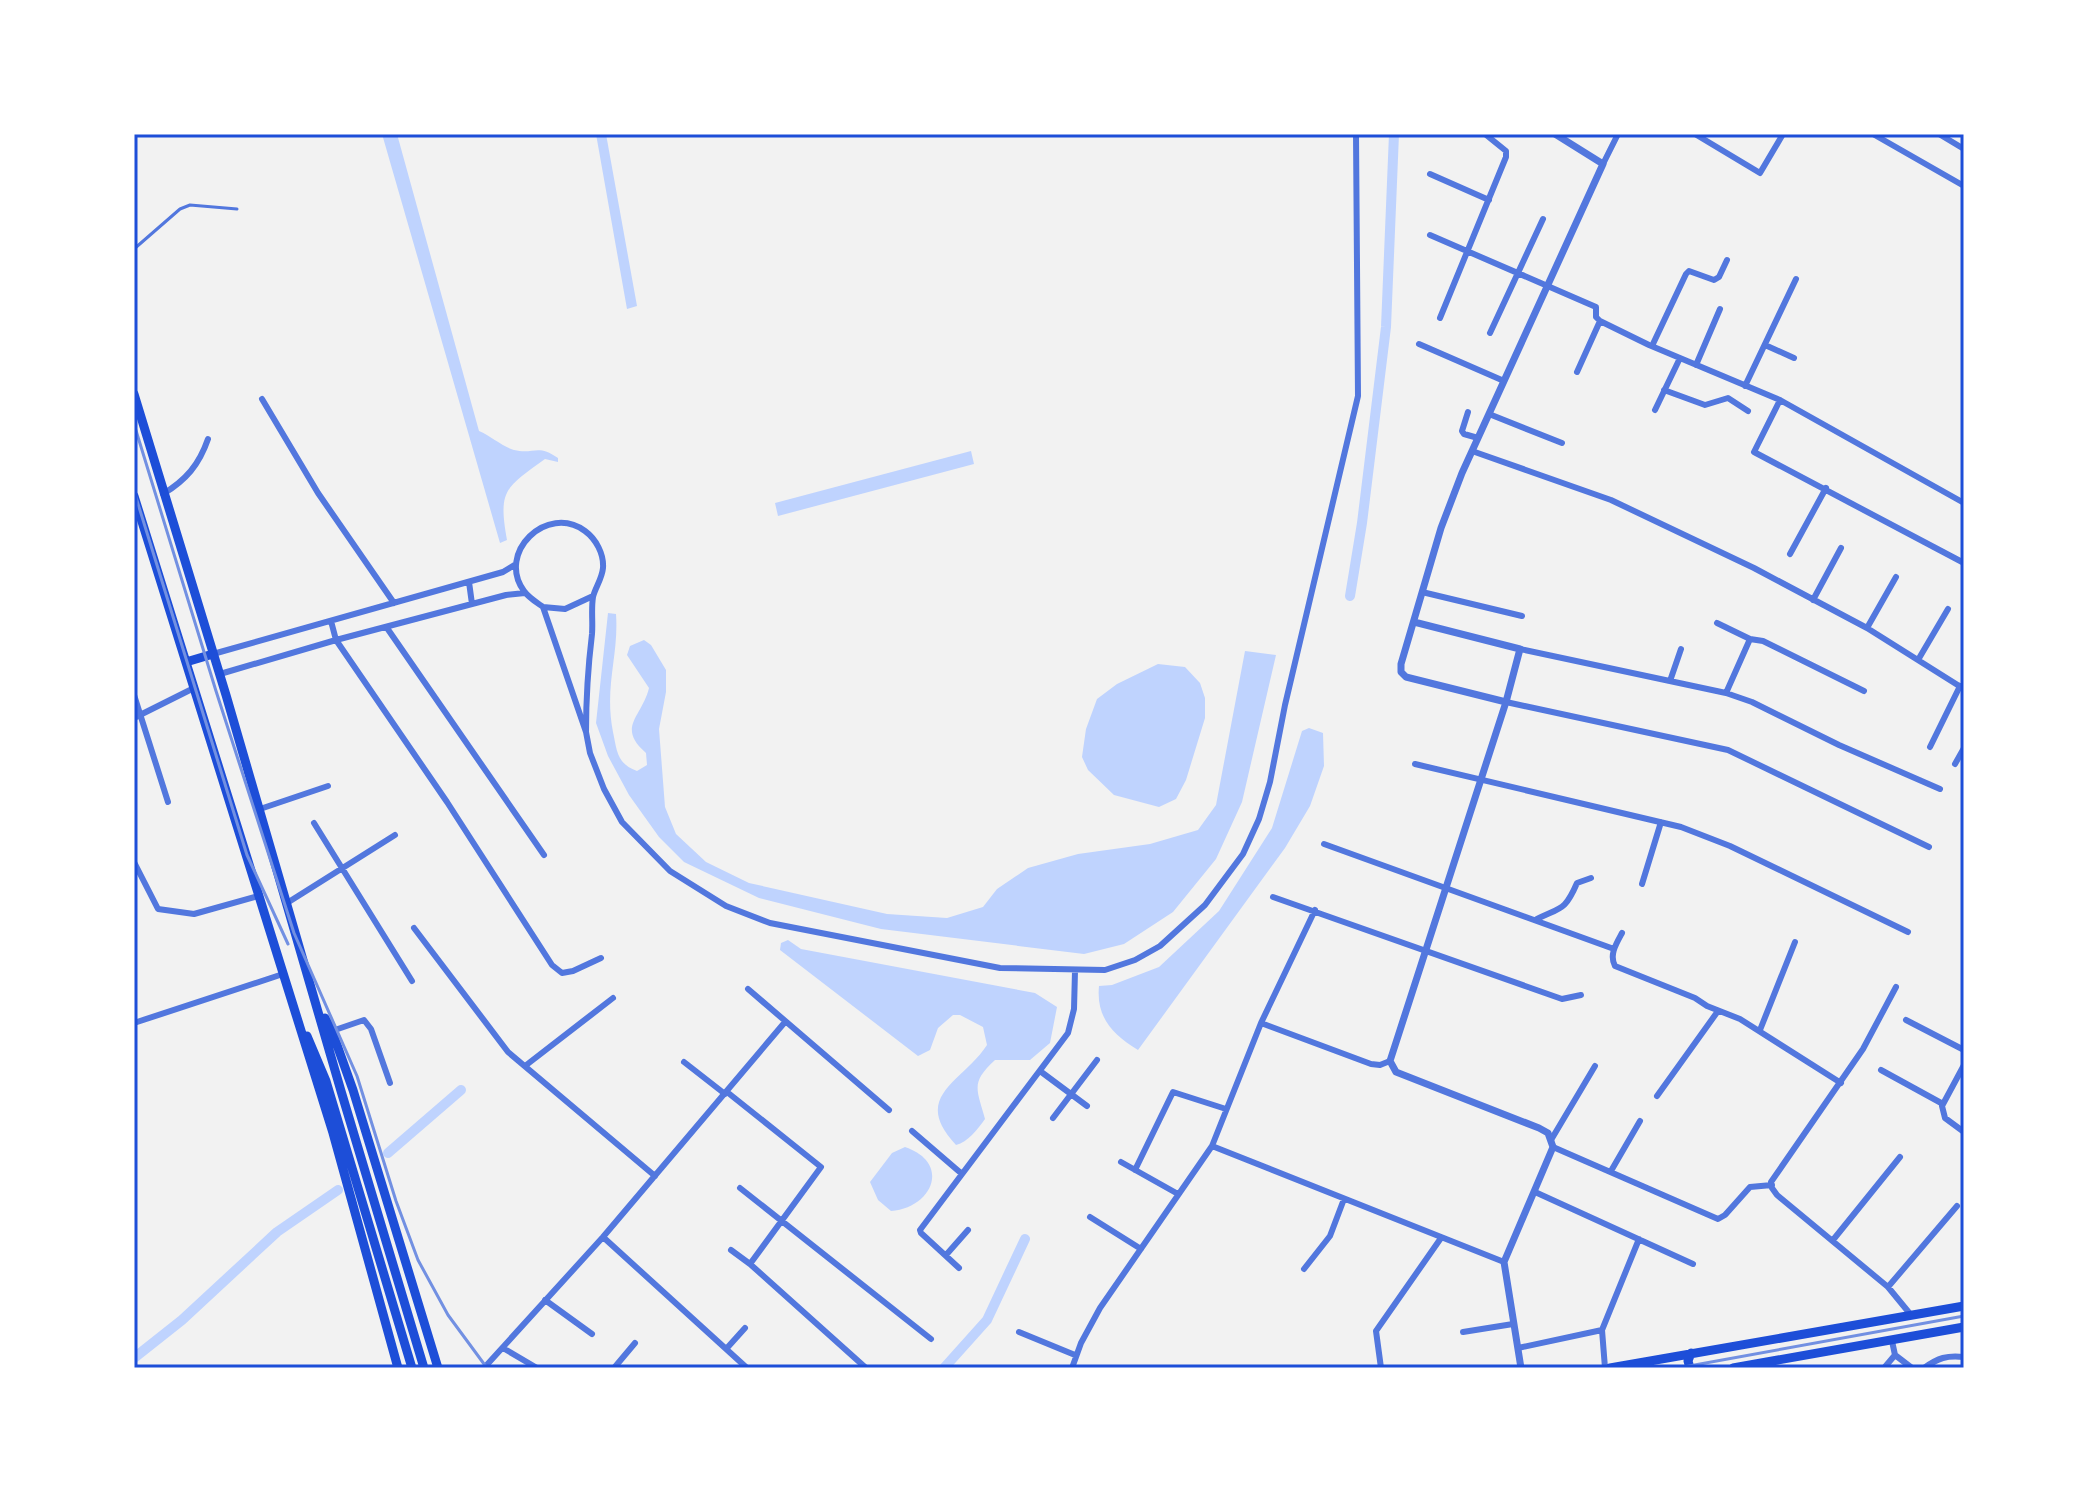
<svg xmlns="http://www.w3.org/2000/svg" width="2098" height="1502" font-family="Helvetica,sans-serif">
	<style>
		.water { fill: #bfd3fe }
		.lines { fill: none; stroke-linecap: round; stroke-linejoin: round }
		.canal { stroke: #bfd3fe; stroke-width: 10 }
		.service { stroke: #5277de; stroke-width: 3 }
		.minor { stroke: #5277de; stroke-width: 6 }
		.tertiary { stroke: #5277de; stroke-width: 7 }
		.primary { stroke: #1d4ed8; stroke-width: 9 }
		.rail { stroke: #7290e2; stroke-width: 3 }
		.neatline { fill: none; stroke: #1d4ed8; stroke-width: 3 }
	</style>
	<rect width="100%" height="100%" fill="#f2f2f2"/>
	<path class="water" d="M382 134H397L479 431C491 436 503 447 514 450 534 455 537 443 558 458V462L545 459C505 488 498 490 507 540L500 543Z
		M596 134H606L637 306 627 309Z
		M971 451 974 464 778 516 775 503Z
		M608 613 616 614C619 656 604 686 613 732 617 751 617 764 637 771L647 765 646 753C616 727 642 717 649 688L627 655 630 646 644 640 651 645 666 670V692L659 729 665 807 676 834 706 862 749 883 887 914 947 918 983 907 997 889 1028 868 1078 854 1150 844 1198 830 1216 805 1245 651 1276 655 1242 802 1216 859 1173 912 1124 944 1084 954 881 929 759 898 684 862 659 837 629 795 608 756 596 723Z
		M1158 664 1185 667 1200 683 1205 698V718L1186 780 1176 799 1159 807 1114 795 1088 770 1082 757 1086 729 1097 699 1117 684Z
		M1309 728 1323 733 1324 766 1310 806 1285 848 1138 1050C1112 1034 1096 1017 1099 986L1112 985 1159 967 1219 911 1272 828 1302 731Z
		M788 940 801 949 1035 993 1057 1007 1050 1043 1030 1060H995C970 1083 977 1089 985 1119 977 1130 968 1142 956 1145 910 1096 963 1082 987 1045L983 1027 960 1015H953L938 1028 930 1050 918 1056 780 950 781 943Z
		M905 1147C952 1163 932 1208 891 1211L878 1200 870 1182 892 1153Z"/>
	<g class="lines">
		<path class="canal" d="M1350 596 1362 523 1386 327 1394 134
			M388 1153 461 1090
			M134 1358 182 1320 277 1232 338 1190
			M944 1368 987 1320 1025 1239"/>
		<path class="service" d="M134 249 180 209 190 205 237 209"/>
		<path class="minor" d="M1695 134 1760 173 1783 134
			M1873 134 1964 186
			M1939 134 1964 149
			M1603 164 1618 134
			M1430 174 1489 200
			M1430 235 1596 307V317L1600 321 1649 345 1780 400 1964 503
			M1440 318 1506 157V151L1485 134
			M1490 333 1543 219
			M1419 344 1504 381
			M1765 345 1794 358
			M1652 346 1686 274 1689 271 1714 280 1719 277 1727 260
			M1696 365 1720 309
			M1577 372 1600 321
			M1745 386 1796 279
			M1664 390 1705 405 1728 398 1748 411
			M262 399 318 493 394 603
			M1780 400 1754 452 1964 563
			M1655 410 1680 358
			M1468 412 1462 431 1464 434 1478 438
			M1489 414 1562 443
			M1472 451 1611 500 1754 568 1867 628 1964 689
			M163 494C186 480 199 465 208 439
			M1790 554 1826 488
			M469 582 472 604
			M1422 592 1522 616
			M1813 600 1841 548
			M543 607 565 609 593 596
			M331 621 336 640 447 802 552 965 562 973 573 971 601 958
			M1717 623 1750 639
			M387 628 544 855
			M1867 628 1896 577
			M1520 649 1726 693 1752 702 1839 745 1940 789
			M213 654 503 572 516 564
			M1918 660 1948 609
			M220 674 336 640 506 595 525 593
			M1670 681 1681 649
			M1726 693 1750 639 1763 641 1864 691
			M134 695 168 802
			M1506 702 1728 750 1929 847
			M134 718 194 688
			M586 732C586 699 588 667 592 634 593 622 591 609 593 597 595 588 602 579 603 568 604 554 596 539 585 531 547 503 496 553 524 591 528 597 536 602 543 607L586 732 590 753 604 789 622 822 670 871 726 906 770 923 1000 968 1105 970 1135 960 1160 946 1205 905 1243 854 1259 819 1270 782 1285 705 1358 396 1356 134
			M1930 747 1960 686
			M1415 764 1681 827 1730 846 1908 932
			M1955 764 1964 748
			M260 809 328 786
			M314 823 412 981
			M1324 844 1614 949
			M134 862 158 909 194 914 258 896
			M1642 884 1661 822
			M1273 897 1562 999 1581 995
			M287 903 395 835
			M1537 919C1561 907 1565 911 1577 883L1591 878
			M414 928 508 1052 655 1176
			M1622 933C1616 944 1609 955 1615 966L1695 998 1707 1006 1740 1019 1841 1083
			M1896 987 1863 1049 1771 1182 1772 1188 1777 1195 1888 1287 1911 1315
			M748 989 889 1110
			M1906 1020 1964 1050
			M134 1023 283 974
			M1261 1023 1371 1064 1380 1065 1390 1061
			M1760 1030 1795 942
			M332 1031 364 1020 371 1029 390 1083
			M684 1062 725 1094
			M1964 1065 1942 1106 1945 1118 1964 1132
			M525 1066 613 998
			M1881 1070 1943 1104
			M1040 1071 1087 1106
			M727 1092 821 1167 750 1264
			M1657 1096 1718 1011
			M1053 1118 1097 1060
			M912 1131 962 1174
			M1551 1140 1595 1066
			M1212 1146 1504 1262
			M1553 1147 1718 1219 1725 1215 1750 1187 1772 1185
			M1121 1162 1178 1194
			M1135 1170 1173 1092 1226 1109
			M1611 1171 1640 1121
			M740 1188 931 1339
			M1535 1192 1693 1264
			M1090 1217 1141 1249
			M603 1237 747 1368
			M1833 1240 1900 1157
			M731 1250 750 1264 866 1368
			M946 1255 968 1230
			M959 1268 921 1233 920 1230 1068 1033 1074 1009 1075 971
			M1304 1269 1330 1236 1344 1199
			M1888 1287 1957 1206
			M545 1300 592 1334
			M1019 1332 1075 1355
			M1463 1332 1513 1324
			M503 1348 537 1368
			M727 1348 745 1328
			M1518 1348 1602 1330
			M1895 1355 1912 1368
			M484 1368 603 1237 785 1022
			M614 1368 635 1343
			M1072 1368 1081 1343 1100 1308 1212 1146 1261 1023 1315 910
			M1381 1368 1376 1331 1441 1238
			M1605 1368 1602 1330 1639 1239
			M1884 1368 1895 1355 1892 1341
			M1924 1368C1938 1358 1947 1355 1964 1357"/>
		<path class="tertiary" d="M1414 622 1520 649 1506 702 1390 1061 1396 1072 1539 1128 1548 1133 1553 1147 1504 1262 1521 1368
			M1506 702 1406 677 1401 672V664L1441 528 1462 473 1603 164 1555 134"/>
		<path class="primary" d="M134 394 226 695 341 1091 424 1368
			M134 496 333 1133 398 1368
			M186 662 213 654
			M325 1018 332 1031 353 1090 438 1368
			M307 1036 326 1081 412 1368
			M1610 1368 1964 1306
			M1690 1368 1688 1361 1691 1353
			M1733 1368 1964 1327"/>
		<path class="rail" d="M134 424 216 691 294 933 357 1076 396 1201 418 1260 448 1315 487 1368
			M134 491 247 855 288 944
			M1678 1368 1964 1316"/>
	</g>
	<rect width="2098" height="1502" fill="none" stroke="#ffffff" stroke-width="272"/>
	<rect x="136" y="136" width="1826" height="1230" class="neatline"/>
</svg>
